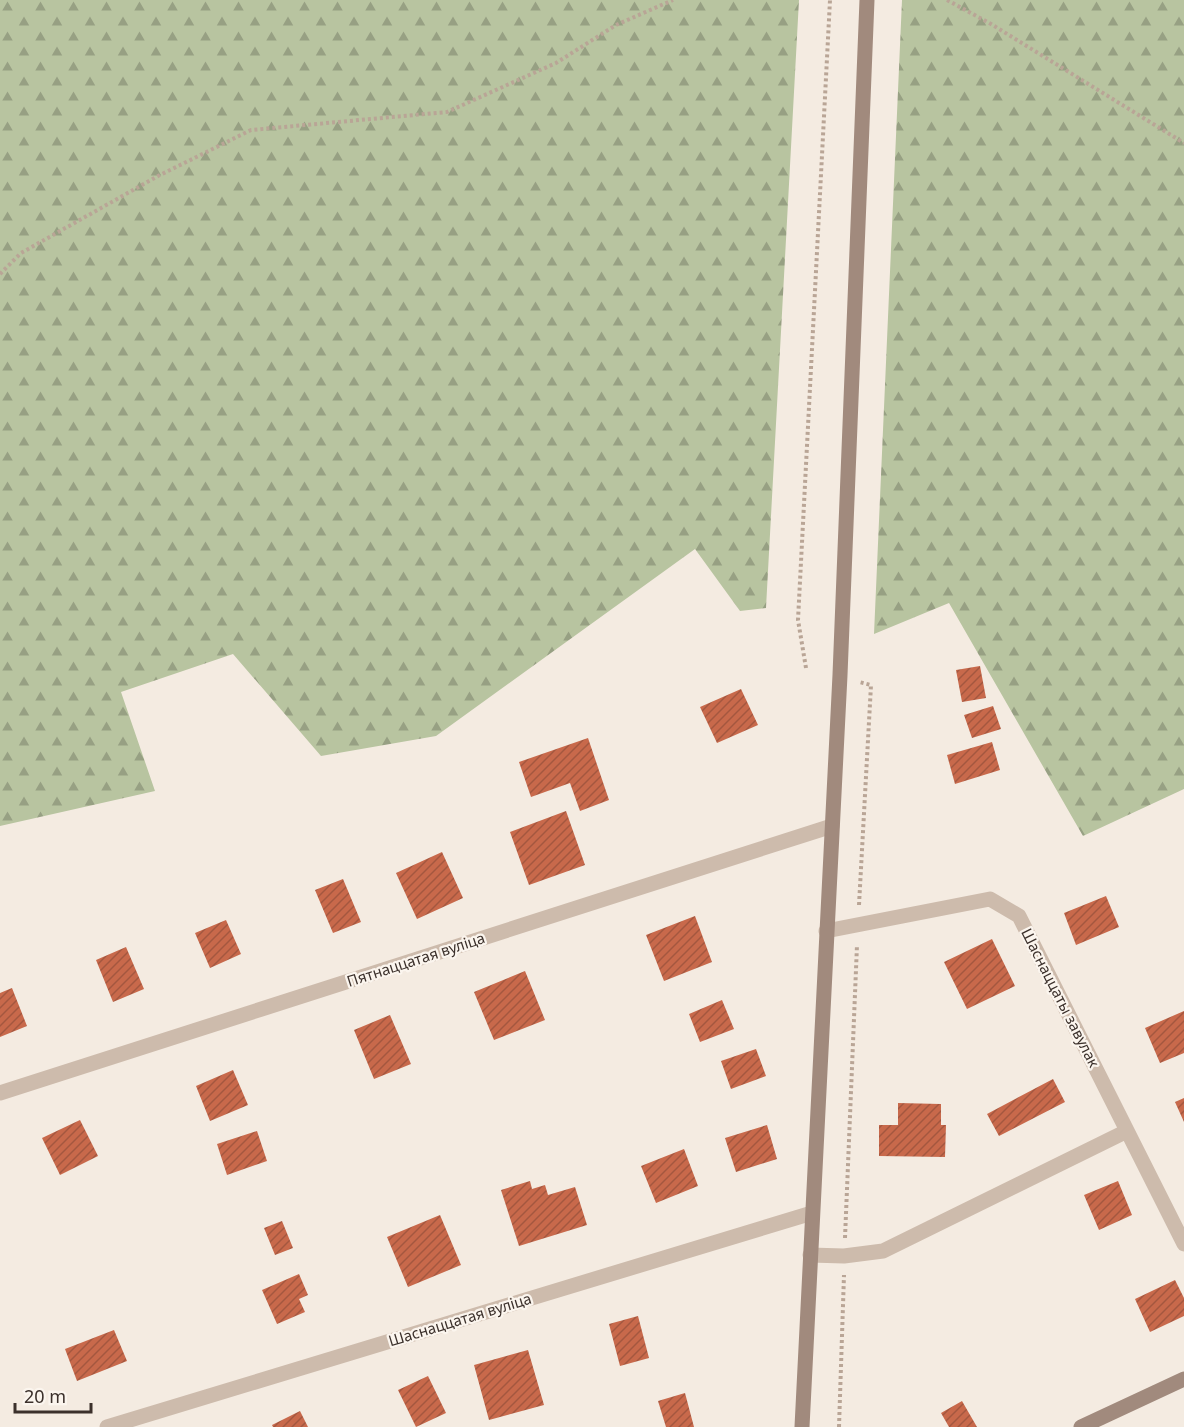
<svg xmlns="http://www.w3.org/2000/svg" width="1184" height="1427" font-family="'Noto Sans',sans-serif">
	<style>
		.forest { fill: url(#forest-firs) }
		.building { fill: url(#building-hatch) }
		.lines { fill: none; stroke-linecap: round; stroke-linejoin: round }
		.path { stroke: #b9a596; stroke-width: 4; stroke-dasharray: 3 3; stroke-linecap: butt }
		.street { stroke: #cdbbac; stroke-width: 15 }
		.secondary { stroke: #a18a7d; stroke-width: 15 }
		.labels { text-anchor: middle; stroke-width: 4.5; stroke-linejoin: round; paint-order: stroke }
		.street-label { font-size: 15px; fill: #3b302b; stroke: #fbf5ee }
	</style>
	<defs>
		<pattern id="forest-firs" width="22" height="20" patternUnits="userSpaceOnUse" patternTransform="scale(1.5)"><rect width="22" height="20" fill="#b8c4a0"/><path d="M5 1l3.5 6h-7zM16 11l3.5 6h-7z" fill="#97a083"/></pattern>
		<pattern id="building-hatch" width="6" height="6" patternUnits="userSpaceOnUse" patternTransform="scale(1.5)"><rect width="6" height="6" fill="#c8694b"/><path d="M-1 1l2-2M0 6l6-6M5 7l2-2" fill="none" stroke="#a4573f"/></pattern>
	</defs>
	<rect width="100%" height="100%" fill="#f4ebe1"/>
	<path class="forest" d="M0 0H799L766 608 740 611 695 549 436 736 321 756 233 654 121 692 155 791 0 826Z
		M902 0H1184V789L1083 836 949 603 874 634Z"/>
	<path class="building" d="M980 666 986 698 962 702 956 670Z
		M741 689 758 725 717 743 700 707Z
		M993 706 1001 729 972 738 964 715Z
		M588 738 609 800 580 811 570 783 531 797 519 762Z
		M992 742 1000 770 955 784 947 755Z
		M566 811 585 865 529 885 510 832Z
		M442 852 463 898 417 919 396 873Z
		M343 879 361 922 333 933 315 890Z
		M1106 896 1119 927 1076 945 1064 913Z
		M695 916 712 962 664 981 646 935Z
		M226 920 241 954 210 968 195 933Z
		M992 939 1015 986 967 1009 944 962Z
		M126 947 144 989 113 1002 96 960Z
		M525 971 545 1020 494 1040 474 992Z
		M12 988 27 1026 0 1037V993Z
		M722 1000 734 1029 700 1042 689 1014Z
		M1184 1011V1053L1160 1063 1145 1028Z
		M390 1015 411 1064 374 1079 354 1030Z
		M756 1049 766 1076 731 1089 721 1061Z
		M233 1070 248 1105 210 1121 196 1086Z
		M1053 1079 1065 1102 999 1136 987 1114Z
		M1184 1098V1122L1175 1102Z
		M898 1103 941 1104V1125H946L945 1157 879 1156V1125H898Z
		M80 1120 98 1156 60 1175 42 1138Z
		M767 1125 777 1159 736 1172 725 1138Z
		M257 1131 267 1161 227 1175 217 1144Z
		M684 1149 698 1186 656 1203 641 1166Z
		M530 1181 532 1189 545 1185 548 1195 575 1187 587 1225 519 1246 501 1190Z
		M1118 1181 1132 1215 1099 1230 1084 1195Z
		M440 1215 461 1265 408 1287 387 1237Z
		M282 1221 293 1248 275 1255 264 1228Z
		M299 1274 308 1295 299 1299 305 1312 277 1324 262 1290Z
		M1175 1280 1184 1298V1316L1150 1332 1135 1299Z
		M638 1316 649 1358 620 1366 609 1324Z
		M114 1330 127 1361 77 1381 65 1349Z
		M528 1350 544 1405 489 1420 474 1365Z
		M428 1376 446 1413 416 1427 398 1390Z
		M685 1393 694 1427H666L658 1401Z
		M962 1401 977 1427H949L941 1413Z
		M300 1411 308 1427H273L272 1425Z"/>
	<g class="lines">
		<path class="path" d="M947 0 991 24 1184 143
			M0 274 21 253 158 176 251 130 447 112 556 63 616 25 673 0
			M806 668 798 620 830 0
			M859 905 871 685 859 682
			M845 1238 857 945
			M839 1427 844 1275"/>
		<path class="street" d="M826 931 990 899 1019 916 1184 1244
			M0 1093 832 826
			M810 1255 844 1256 883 1251 1127 1131
			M107 1427 812 1213"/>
		<path class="secondary" d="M802 1427 840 675 867 0
			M1081 1427 1184 1379"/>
	</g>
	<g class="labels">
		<g class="street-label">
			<text transform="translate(416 960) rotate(-18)" y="5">Пятнаццатая вуліца</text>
			<text transform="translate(1060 998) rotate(63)" y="5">Шаснаццаты завулак</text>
			<text transform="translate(460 1320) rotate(-17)" y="5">Шаснаццатая вуліца</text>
		</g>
	</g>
	<path d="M15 1403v9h76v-9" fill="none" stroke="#3b302b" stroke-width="3"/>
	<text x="24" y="1403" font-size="18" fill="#3b302b" stroke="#fbf5ee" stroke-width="4.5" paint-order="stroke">20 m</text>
</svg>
